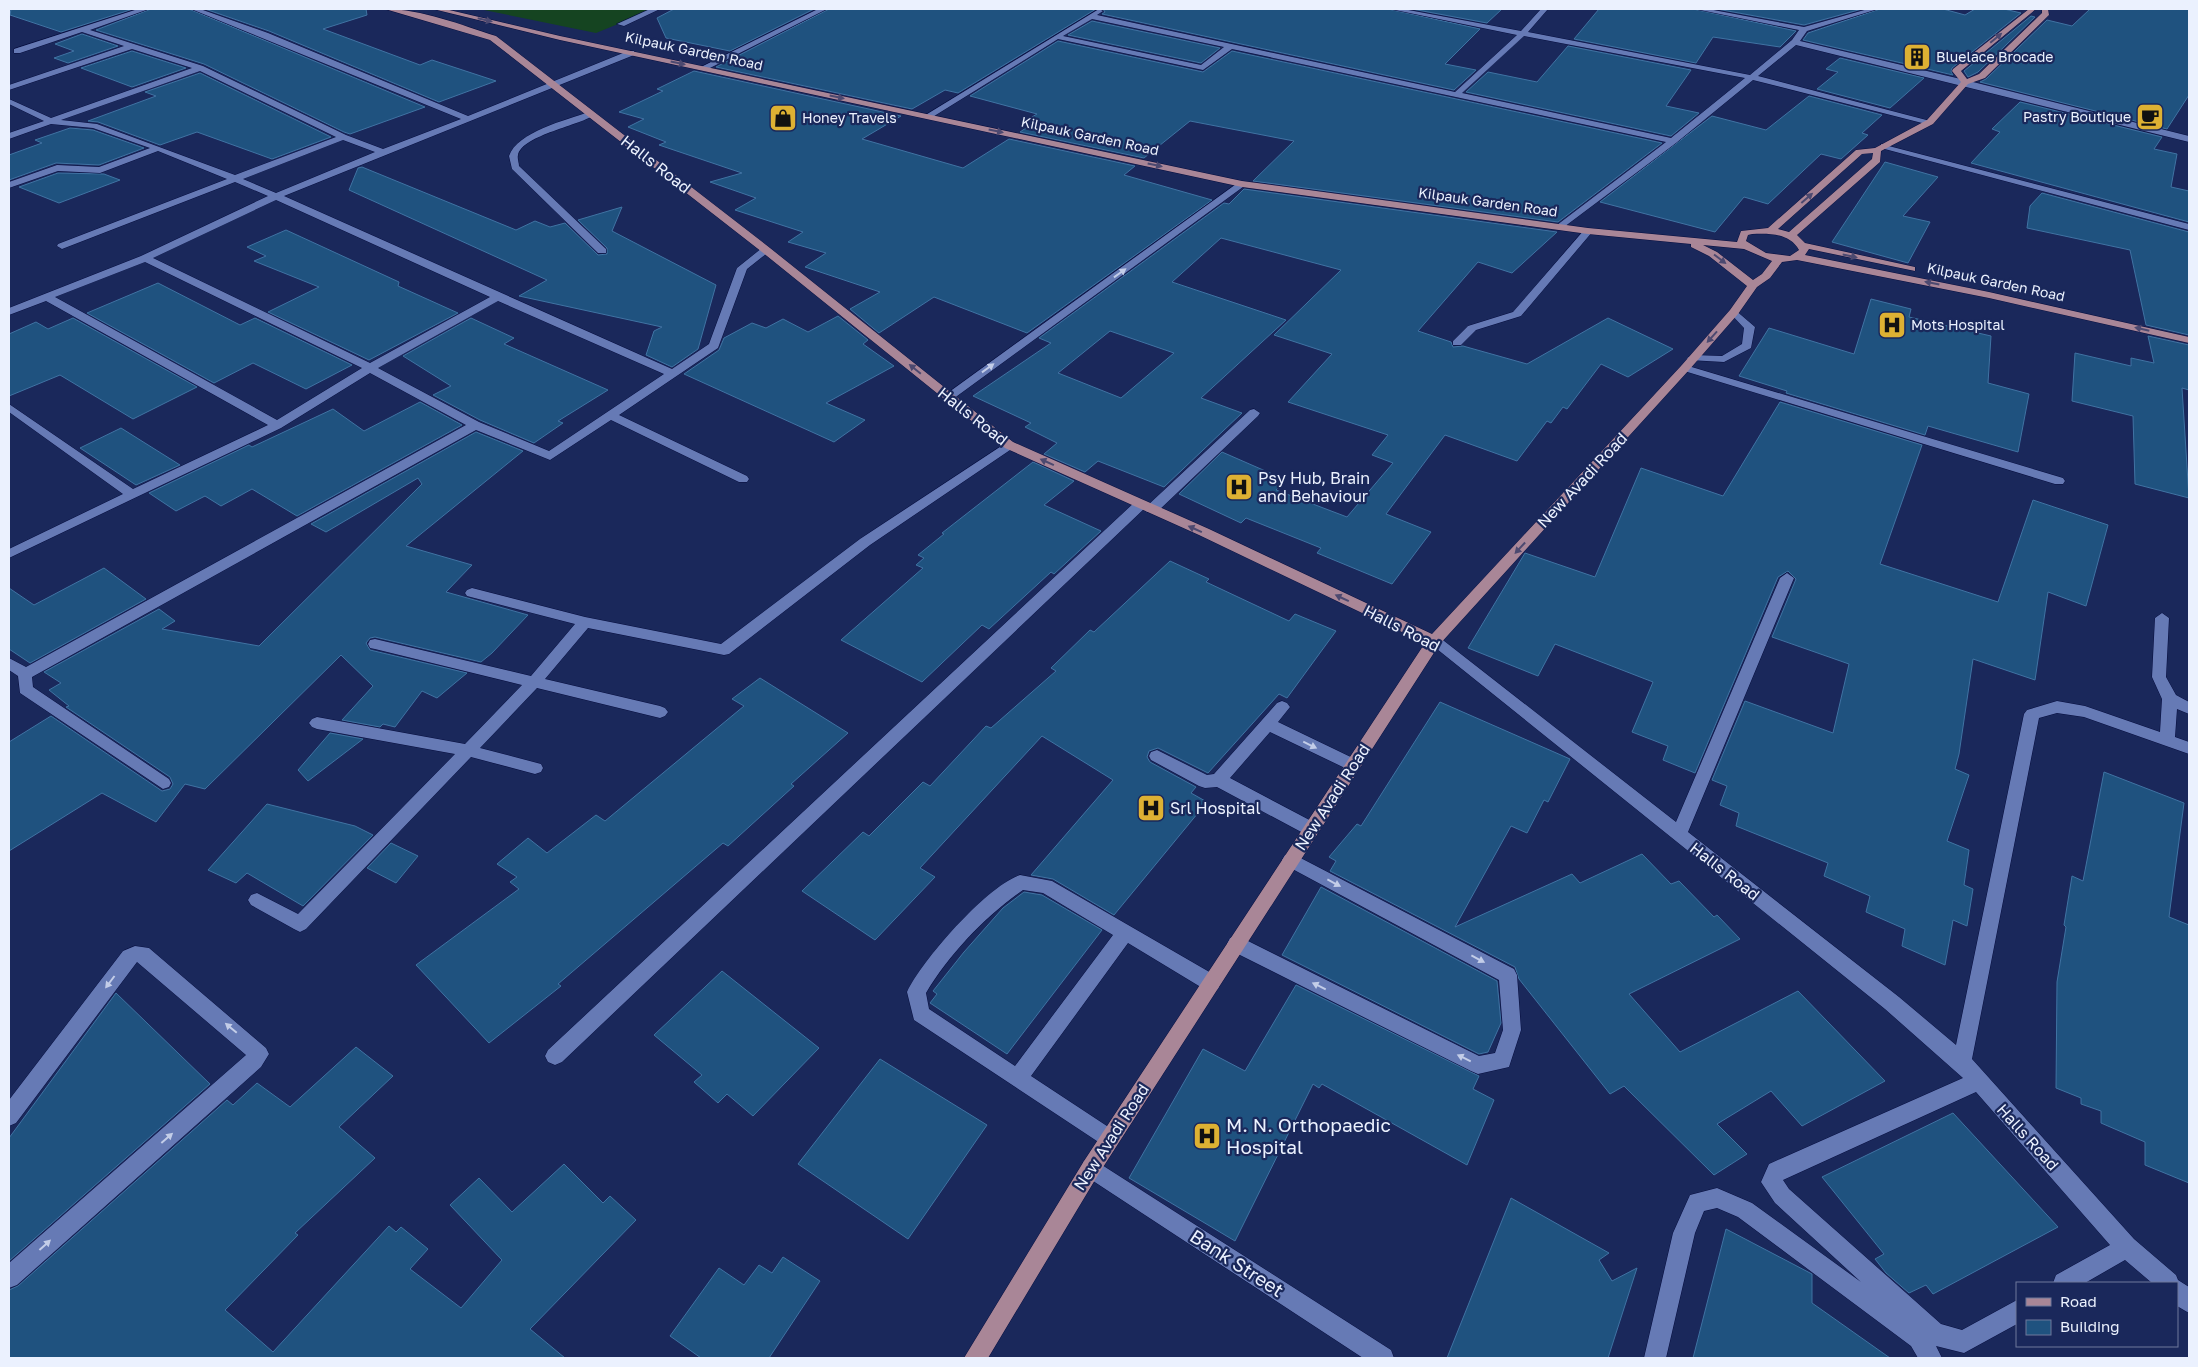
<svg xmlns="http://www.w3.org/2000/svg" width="2198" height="1367" font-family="'Golos Text',sans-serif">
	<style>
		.green { fill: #154421 }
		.building { fill: #1f527f; stroke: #4073a3; fill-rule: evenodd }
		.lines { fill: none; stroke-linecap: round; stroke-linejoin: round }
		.minor-casing { stroke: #060d3e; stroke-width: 1 }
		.major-casing { stroke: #060d3e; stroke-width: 1 }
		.minor { fill: #667ab5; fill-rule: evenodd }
		.major { fill: #a98697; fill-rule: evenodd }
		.oneway { fill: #4c4970 }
		.oneway2 { fill: #c3cde8 }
		.labels { text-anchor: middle; stroke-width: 4.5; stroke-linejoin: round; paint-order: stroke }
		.far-street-label { font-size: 14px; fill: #ebf1fe; stroke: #1a285b }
		.far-poi-label { font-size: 14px; fill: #ebf1fe; stroke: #1a285b; text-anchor: start }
		.street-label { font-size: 16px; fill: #ebf1fe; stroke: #1a285b }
		.poi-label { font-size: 16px; fill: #ebf1fe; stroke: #1a285b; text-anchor: start }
		.near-poi-label { font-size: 19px; fill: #ebf1fe; stroke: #1a285b; text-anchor: start }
		.near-street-label { font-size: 19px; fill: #ebf1fe; stroke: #1a285b }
	</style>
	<rect width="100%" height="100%" fill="#1a285b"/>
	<path class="green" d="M479 9H655L596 33Z"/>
	<path class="building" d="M11 9H133L61 32 10 15Z
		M151 9H189L425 107 350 134 344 132 204 64 96 30Z
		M205 9H366L367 15 323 29 420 65 432 60 496 81 439 102 269 31Z
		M674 9H814L730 51 666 38 657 18Z
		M829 9H1096L958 93 945 90 912 109 716 67Z
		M1103 9H1388L1480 29 1445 64 1476 70 1454 90 1102 14 1105 12Z
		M1412 9H1502L1487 23Z
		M1599 9H1693L1796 31 1780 47 1713 37 1696 63 1574 39Z
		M1717 9H1862L1804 25Z
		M1880 9H1943L1965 15 1975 9H2004L2021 13 1952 68 1951 72 1953 75 1803 40 1808 33Z
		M2090 9H2189V95L2167 129 1980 82 1986 79 2047 20 2072 26Z
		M2031 16 2035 17 1978 72 1968 77 1964 71Z
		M1092 21 1220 48 1201 63 1068 35Z
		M82 34 118 46 68 63 54 58 74 51 55 44Z
		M1058 41 1203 72 1232 51 1662 143 1558 222 1253 181 1294 141 1190 121 1144 158 1020 132 1035 122 1027 120 1037 114 970 96Z
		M1568 46 1691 70 1666 106 1699 113 1671 136 1466 92 1488 72 1537 82Z
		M132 51 186 68 132 87 81 68Z
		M1840 58 1924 78 1890 108 1817 89 1838 72 1826 69Z
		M694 71 901 116 862 139 963 168 1009 139 1135 166 1124 175 1212 200 1027 333 934 297 879 333 850 309 880 292 805 267 826 253 788 242 803 232 735 210 756 198 710 182 742 173 659 145 666 142 628 127 644 119 619 112 663 91 657 89Z
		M200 73 331 137 272 159 197 132 160 145 98 122 88 121 156 96 145 92Z
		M1809 96 1882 115 1862 133 1868 135 1841 159 1821 154 1768 204 1744 197 1715 232 1600 202 1712 116 1766 130Z
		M2020 102 2162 137 2154 149 2177 154 2171 187 2189 191V222L1971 163 2000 132 1992 129Z
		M70 128 93 130 144 148 99 165 56 163 9 180V155L42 143 35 140Z
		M1885 162 1938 177 1903 216 1930 222 1908 263 1832 242Z
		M362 167 516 230 535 221 550 227 565 223 598 255 607 254V248L578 220 622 207 612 231 716 285 698 349 672 367 646 355 654 331 662 327 519 296 547 280 349 190 358 168Z
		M58 173 104 174 120 180 59 203 19 187Z
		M1244 189 1557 232 1512 273 1478 262 1418 331 1451 342 1453 347 1463 346 1527 364 1608 318 1673 349 1628 377 1601 364 1567 409 1563 407 1551 423 1547 421 1517 461 1445 435 1386 514 1431 532 1392 584 1317 553 1321 548 1246 518 1241 523 1179 494 1222 452 1286 480 1276 490 1347 517 1393 463 1372 455 1388 435 1288 402 1332 354 1274 335 1341 270 1221 238 1172 282 1286 320 1201 398 1242 413 1164 487 1098 461 1085 472 1044 454 1057 443 1025 427 1031 423 973 396 1051 343 1039 338 1224 203 1229 204ZM1110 331 1174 353 1121 398 1058 373Z
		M2042 193 2189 232V335L2146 325 2130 250 2027 228 2030 206Z
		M286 230 399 282 398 286 458 313 369 360 268 312 319 287 254 261 266 256 247 247Z
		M158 283 240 325 255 318 352 365 306 389 253 363 214 383 87 313Z
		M1871 299 1911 309 1909 317 1991 336 1988 383 2029 394 2018 452 1928 426 1925 435 1786 393 1787 391 1739 376 1769 328 1854 354Z
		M838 316 868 340 863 344 894 366 826 403 865 420 834 442 684 374 719 350 724 338 752 323 766 328 783 319 808 332Z
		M73 318 197 387 133 419 60 375 9 396V334L36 322 48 329Z
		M471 318 514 338 504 344 608 390 558 421 563 423 534 443 480 420 433 395 451 386 403 356Z
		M2148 336 2189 345V390L2182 388 2189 498 2135 484 2133 416 2072 401 2075 353 2131 366V358L2154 363Z
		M420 402 462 425 297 516 252 489 221 506 205 496 176 511 149 493 249 445 252 447 333 409 364 431Z
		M1780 402 1922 445 1880 564 1998 602 2033 500 2108 525 2086 606 2048 592 2035 680 1973 659 1959 754 1955 769 1969 775 1947 841 1969 850 1964 885 1973 889 1967 926 1953 920 1945 965 1902 946 1905 929 1866 912 1870 896 1824 876 1828 863 1736 826 1739 813 1720 805 1727 786 1712 780 1745 701 1833 733 1849 664 1772 637 1796 579 1788 571 1778 577 1695 773 1663 760 1668 746 1632 732 1653 682 1555 644 1538 676 1468 648 1525 553 1595 577 1641 468 1723 496Z
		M121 428 180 465 136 485 80 448Z
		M476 432 523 451 406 546 472 565 446 592 528 615 492 653 481 662 375 637 370 638 366 643 370 650 467 673 437 698 422 691 395 727 383 724 380 727 342 720 373 686 341 655 205 789 185 784 156 822 102 793 9 851V742L51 716 162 791 170 789 173 784 170 777 66 707 69 706 49 690 61 683 44 672 159 609 175 621 162 629 259 646 422 484 418 478 326 532 311 524Z
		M1033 462 1074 481 1044 505 1101 531 1079 551 1054 574 1051 572 989 629 982 625 922 682 841 640 923 568 916 565 924 558 918 555 944 534 942 533Z
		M1170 561 1209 579 1206 582 1289 621 1295 614 1336 631 1287 698 1279 694 1208 773 1158 748 1149 751 1147 757 1150 762 1196 787 1191 793 1207 802 1114 915 1053 879 1031 875 1113 780 1042 736 920 868 935 877 875 940 802 891 863 832 869 836 923 782 930 786 986 726 991 728 1056 671 1051 668 1090 630 1094 632Z
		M104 568 146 599 30 663 9 649V588L34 605Z
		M760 678 848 733 791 784 794 786 728 846 723 843 558 984 561 986 489 1043 416 965 519 889 510 882 517 877 497 864 528 838 547 853 596 815 605 821 744 706 732 699Z
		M1440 702 1570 759 1548 802 1544 800 1527 833 1511 826 1455 927 1572 874 1580 883 1642 854 1671 884 1679 881 1714 917 1717 915 1740 939 1629 994 1680 1052 1798 991 1885 1081 1802 1126 1771 1091 1717 1124 1747 1154 1714 1175 1624 1086 1610 1094 1519 979 1515 967 1330 871 1336 861 1329 857 1357 824 1361 826Z
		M330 733 363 739 308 781 298 770Z
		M2104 772 2184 803 2169 917 2189 925V1183L2145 1165V1142L2101 1123V1111L2081 1104V1098L2056 1088 2057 982 2066 927 2064 925 2072 876 2083 881Z
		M267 804 355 826 373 835 303 906 247 873 236 883 208 870Z
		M391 843 418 856 396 883 367 868Z
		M1321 887 1497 981 1501 1023 1488 1052 1479 1054 1282 955Z
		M1024 892 1042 895 1102 930 1007 1054 930 1003 937 994 933 991 964 952 1003 908Z
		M722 971 819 1048 753 1116 727 1094 718 1103 694 1082 702 1075 654 1035Z
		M1296 985 1479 1076 1473 1089 1494 1100 1467 1165 1322 1084 1319 1088 1313 1084 1235 1241 1129 1178 1203 1049 1245 1071Z
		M116 993 210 1084 9 1261V1138Z
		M356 1047 393 1076 339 1127 375 1158 295 1233 298 1235 225 1310 273 1352 389 1226 396 1232 401 1227 428 1249 410 1269 461 1308 502 1260 450 1205 479 1178 512 1212 564 1164 603 1203 610 1196 636 1220 530 1329 565 1358H9V1290L18 1286 227 1100 233 1105 257 1083 290 1107Z
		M880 1059 987 1125 908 1239 798 1164Z
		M1953 1113 2058 1227 1933 1294 1926 1285 1909 1293 1886 1273 1875 1259 1884 1254 1822 1177Z
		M1511 1198 1609 1253 1599 1260 1612 1281 1637 1268 1608 1358H1447Z
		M1726 1229 1812 1274V1303L1890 1358H1693Z
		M783 1257 820 1281 769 1358H701L670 1336 719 1268 744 1285 759 1265 772 1273Z"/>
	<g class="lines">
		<g class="minor-casing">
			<path id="minor" d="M138 9H149L90 30 203 66 346 135 383 149 461 119 191 9H200L268 33 468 116 628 51H634V55L284 196 672 369 709 344 737 268 762 248 771 250 747 269 718 348 619 415 747 476 749 479 747 482H739L611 420 550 460 476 430 32 677 33 687 169 779 171 783 169 787 163 789 20 693 18 676 9 670V658L26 667 466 425 370 373 281 428 9 558V549L123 494 9 412V404L133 489 268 425 46 301 9 315V308L141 256 268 196 235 182 62 249 57 246 58 244 227 179 158 151 100 173 58 171 9 188V182L57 165 99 167 150 148 93 128 51 124 9 139V133L44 121 9 104V99L51 118 192 68 132 49 9 90V85L124 46 82 32 20 53H14V49ZM200 71 336 137 235 175 97 124 61 120ZM343 140 375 152 276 193 243 179ZM276 200 490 297 370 363 153 258ZM145 262 362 368 277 420 55 297ZM498 301 664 374 549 451 479 422 378 368Z
				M650 9H660L624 26 617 24Z
				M818 9H827L706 70 699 68Z
				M1099 9 1103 11 1097 15 1455 92 1517 35 1390 9H1403L1521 31 1541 9H1548L1528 32 1750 75 1792 40 1799 30 1695 9H1708L1804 27 1868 9H1878L1807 31 1800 41 1965 80 2189 136V142L1796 45 1758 76 1934 122 1930 125 1753 80 1676 143 1560 230 1555 227 1557 225 1666 142 1232 49 1203 70 1058 39 931 118 924 116ZM1092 19 1224 47 1201 65 1063 36ZM1524 36 1745 78 1671 138 1462 93Z
				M589 112 596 114C582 125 522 135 518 155 517 158 519 163 519 166L606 249V253H598L512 169 509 156C517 132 566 120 589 112Z
				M1881 144 2189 224V230L1881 148Z
				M1239 182 1247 184 953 399H945V395Z
				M1585 229 1593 231 1521 316 1476 330 1461 345H1453V341L1468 326 1513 312Z
				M1734 309 1755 327 1751 348 1724 362 1689 360 1687 358 1693 355 1722 356 1742 344 1744 328 1729 312Z
				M1685 365 2063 478 2065 481 2063 484H2055L1681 370V366Z
				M1254 409 1260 413 1258 416 1157 512H1147L1145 509 1147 506 1250 410Z
				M1009 441 1013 442 1015 445 1013 448 870 545 729 654 724 655 588 628 545 679 660 706 665 708 668 712 665 716 660 718 537 688 480 748 541 764 543 768 541 772 535 774 471 757 306 929 300 932 294 929 251 905 248 900 251 895 257 893 298 914 455 754 317 729 312 727 309 723 312 719 317 717 465 744 522 685 375 649 370 648 368 644 370 640 375 639 531 676 575 624 467 596 465 593 467 590 472 588 585 617 721 644 860 539Z
				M1141 500 1147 504 1146 507 562 1062 555 1065 548 1062 545 1056 548 1050 1136 501Z
				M1787 573 1794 578 1688 832 1899 997 1956 1045 2024 714 2027 710 2057 701 2085 706 2160 732 2162 699 2152 677 2155 618 2162 613 2169 618 2166 677 2176 695 2189 702V714L2177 709 2175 737 2189 742V754L2084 717 2057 713 2039 718 1972 1059 2134 1239 2176 1275 2178 1280 2189 1287V1313L2177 1306V1283H2152L2125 1260 2085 1283H2053L2056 1275 2110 1245 1976 1092 1783 1180 1789 1189 1941 1324 1962 1330 2017 1300V1324L1964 1353 1936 1346 1942 1358H1918L1911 1346 1738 1217 1717 1208 1704 1211 1695 1233 1666 1358H1644L1673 1233 1690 1195 1717 1188 1752 1203 1861 1282 1775 1203 1761 1182 1769 1164 1963 1078 1885 1009 1427 641 1434 636 1439 637 1676 822 1780 578Z
				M1282 701 1287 703 1290 707 1278 722 1359 761 1361 765 1359 769 1353 771 1347 769 1270 732 1230 778 1317 824 1319 829 1317 834 1311 836 1305 834 1217 787 1205 788 1199 786 1151 760 1149 756 1151 752 1157 750 1207 775 1214 774 1277 703Z
				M1291 853 1514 969 1517 975 1521 1030 1509 1067 1478 1074 1471 1071 1230 950 1227 944 1230 938 1236 936 1242 938 1479 1056 1495 1053 1503 1030 1499 980 1285 865 1282 860 1285 855Z
				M1020 875 1052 881 1218 977 1220 983 1218 989 1211 991 1204 989 1128 943 1031 1076 1116 1132 1119 1139 1116 1146 1109 1149 914 1020 907 992C922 960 987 886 1020 875ZM1023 890 1043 893 1113 935 1015 1066 929 1009 926 993C950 953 985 917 1023 890Z
				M135 946 149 948 266 1048 269 1054 261 1067 17 1285 9 1288V1263L246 1055 137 962 16 1123 9 1126V1100L123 951Z
				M1091 1158 1391 1350 1394 1358H1363L1084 1175 1081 1168 1084 1161Z"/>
		</g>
		<g class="major-casing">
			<path id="major" d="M385 9C422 9 461 25 496 36L770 248 1013 442 1209 529 1432 634 1681 366 1730 310 1747 286 1709 256 1691 247V244L1588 234 1242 187 560 40 433 9H445L560 36 1242 181 1588 228 1737 242 1741 231 1768 228 1856 150 1875 148 1927 120 1961 82 1952 71 1953 69 2029 9H2036L1961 71 1967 79 1979 74 2042 13V9H2048L2049 15 1985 78 1968 84 1933 124 1881 151 1880 162 1797 235 1805 243 1915 267V271L1809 249 1805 255 1989 292 2189 337V343L1989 298 1797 260 1782 262 1770 278 1757 287 1738 314 1689 370 1439 645 1098 1175 988 1358H964L1084 1161 1425 643 1199 535 1005 448 762 252 490 40ZM1873 153 1872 159 1789 232 1778 229 1862 154ZM1752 234C1768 233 1790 233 1799 250L1790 256 1766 253 1746 241 1748 235ZM1703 245 1744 249 1772 261 1762 274 1753 280 1717 252Z"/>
		</g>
		<use href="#minor" class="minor"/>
		<use href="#major" class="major"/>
	</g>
	<defs><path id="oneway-solid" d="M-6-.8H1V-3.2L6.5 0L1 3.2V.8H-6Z" transform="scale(1.25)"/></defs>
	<g class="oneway">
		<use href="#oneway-solid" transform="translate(485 20) rotate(13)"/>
		<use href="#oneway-solid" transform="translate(1996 38) rotate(-40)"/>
		<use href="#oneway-solid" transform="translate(678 63) rotate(12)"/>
		<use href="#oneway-solid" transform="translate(837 97) rotate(12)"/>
		<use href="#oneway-solid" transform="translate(996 131) rotate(12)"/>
		<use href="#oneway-solid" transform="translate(1155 165) rotate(12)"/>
		<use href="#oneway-solid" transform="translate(1807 198) rotate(-41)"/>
		<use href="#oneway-solid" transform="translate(1850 256) rotate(12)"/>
		<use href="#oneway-solid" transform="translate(1720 259) rotate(37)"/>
		<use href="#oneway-solid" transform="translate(1932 283) rotate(-169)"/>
		<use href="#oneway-solid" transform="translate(2142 329) rotate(-167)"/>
		<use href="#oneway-solid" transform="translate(1712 337) rotate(132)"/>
		<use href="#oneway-solid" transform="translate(915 369) rotate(-141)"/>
		<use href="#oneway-solid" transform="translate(1047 462) rotate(-156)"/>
		<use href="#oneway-solid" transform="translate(1195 529) rotate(-156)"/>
		<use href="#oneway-solid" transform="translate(1520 548) rotate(133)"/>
		<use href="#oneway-solid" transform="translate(1342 598) rotate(-155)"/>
	</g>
	<g class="oneway2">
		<use href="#oneway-solid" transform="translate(1120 273) rotate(-36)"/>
		<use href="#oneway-solid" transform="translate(988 368) rotate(-36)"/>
		<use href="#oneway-solid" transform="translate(1310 745) rotate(26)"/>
		<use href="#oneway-solid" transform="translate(1334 883) rotate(28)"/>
		<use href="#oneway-solid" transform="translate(1478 959) rotate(28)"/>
		<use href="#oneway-solid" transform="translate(110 982) rotate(127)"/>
		<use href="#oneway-solid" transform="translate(1319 986) rotate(-154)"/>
		<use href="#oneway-solid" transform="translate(231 1028) rotate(-140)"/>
		<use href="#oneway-solid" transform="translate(1464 1058) rotate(-154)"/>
		<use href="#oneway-solid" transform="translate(167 1138) rotate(-41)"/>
		<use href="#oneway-solid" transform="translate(45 1245) rotate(-42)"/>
	</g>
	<defs>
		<g id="building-square" transform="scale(1.4375)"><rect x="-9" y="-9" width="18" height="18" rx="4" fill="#ddb133" stroke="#1a285b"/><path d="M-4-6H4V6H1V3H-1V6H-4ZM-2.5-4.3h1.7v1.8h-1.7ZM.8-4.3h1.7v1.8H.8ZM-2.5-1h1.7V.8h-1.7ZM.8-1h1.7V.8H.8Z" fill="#111"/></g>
		<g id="cafe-square" transform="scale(1.4375)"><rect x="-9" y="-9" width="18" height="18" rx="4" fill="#ddb133" stroke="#1a285b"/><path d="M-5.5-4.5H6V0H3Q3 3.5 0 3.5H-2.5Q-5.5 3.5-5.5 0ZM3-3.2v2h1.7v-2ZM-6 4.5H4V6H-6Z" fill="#111"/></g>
		<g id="shop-square" transform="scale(1.4375)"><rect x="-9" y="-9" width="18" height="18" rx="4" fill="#ddb133" stroke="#1a285b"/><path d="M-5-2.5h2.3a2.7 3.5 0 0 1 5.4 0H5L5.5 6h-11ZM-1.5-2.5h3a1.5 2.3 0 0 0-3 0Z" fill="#111"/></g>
		<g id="hospital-square" transform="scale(1.4375)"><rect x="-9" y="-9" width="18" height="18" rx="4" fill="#ddb133" stroke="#1a285b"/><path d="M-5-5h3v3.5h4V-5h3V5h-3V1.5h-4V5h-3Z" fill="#111"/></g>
	</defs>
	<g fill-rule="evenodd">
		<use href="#building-square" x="1917" y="57"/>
		<use href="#cafe-square" x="2150" y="117"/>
		<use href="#shop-square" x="783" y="118"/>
		<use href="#hospital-square" x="1892" y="325"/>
		<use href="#hospital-square" x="1239" y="487"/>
		<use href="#hospital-square" x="1151" y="808"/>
		<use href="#hospital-square" x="1207" y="1136"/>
	</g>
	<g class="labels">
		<g class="far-street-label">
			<text transform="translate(694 51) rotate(12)" y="5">Kilpauk Garden Road</text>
			<text transform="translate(1090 136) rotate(12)" y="5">Kilpauk Garden Road</text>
			<text transform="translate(1488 202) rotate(8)" y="5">Kilpauk Garden Road</text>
			<text transform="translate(1996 282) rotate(12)" y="5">Kilpauk Garden Road</text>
		</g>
		<g class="far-poi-label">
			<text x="1936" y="62">Bluelace Brocade</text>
			<text x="2131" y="122" text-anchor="end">Pastry Boutique</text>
			<text x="802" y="123">Honey Travels</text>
			<text x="1911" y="330">Mots Hospital</text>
		</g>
		<g class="street-label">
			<text transform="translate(656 164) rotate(38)" y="6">Halls Road</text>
			<text transform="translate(973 416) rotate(38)" y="6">Halls Road</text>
			<text transform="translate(1582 480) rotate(-47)" y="6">New Avadi Road</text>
			<text transform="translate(1402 628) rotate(27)" y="6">Halls Road</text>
			<text transform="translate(1332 797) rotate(-57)" y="6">New Avadi Road</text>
			<text transform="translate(1725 871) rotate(38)" y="6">Halls Road</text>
			<text transform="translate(1111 1137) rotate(-57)" y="6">New Avadi Road</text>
			<text transform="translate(2028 1137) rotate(48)" y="6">Halls Road</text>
		</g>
		<g class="poi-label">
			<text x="1258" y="484">Psy Hub, Brain<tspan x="1258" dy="18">and Behaviour</tspan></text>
			<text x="1170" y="814">Srl Hospital</text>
		</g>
		<g class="near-poi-label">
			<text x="1226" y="1132">M. N. Orthopaedic<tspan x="1226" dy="22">Hospital</tspan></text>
		</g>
		<g class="near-street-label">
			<text transform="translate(1237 1263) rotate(33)" y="7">Bank Street</text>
		</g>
	</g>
	<rect width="2198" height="1367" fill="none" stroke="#ebf1fe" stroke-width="20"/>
	<rect x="2016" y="1282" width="162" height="65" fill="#1a285b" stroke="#6e789c"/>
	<rect x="2026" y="1298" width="25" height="8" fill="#a98697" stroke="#6e789c"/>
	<text x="2060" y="1307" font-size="15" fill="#ebf1fe">Road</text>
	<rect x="2026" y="1320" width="25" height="15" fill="#1f527f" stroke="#6e789c"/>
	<text x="2060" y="1332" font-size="15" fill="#ebf1fe">Building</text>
</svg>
